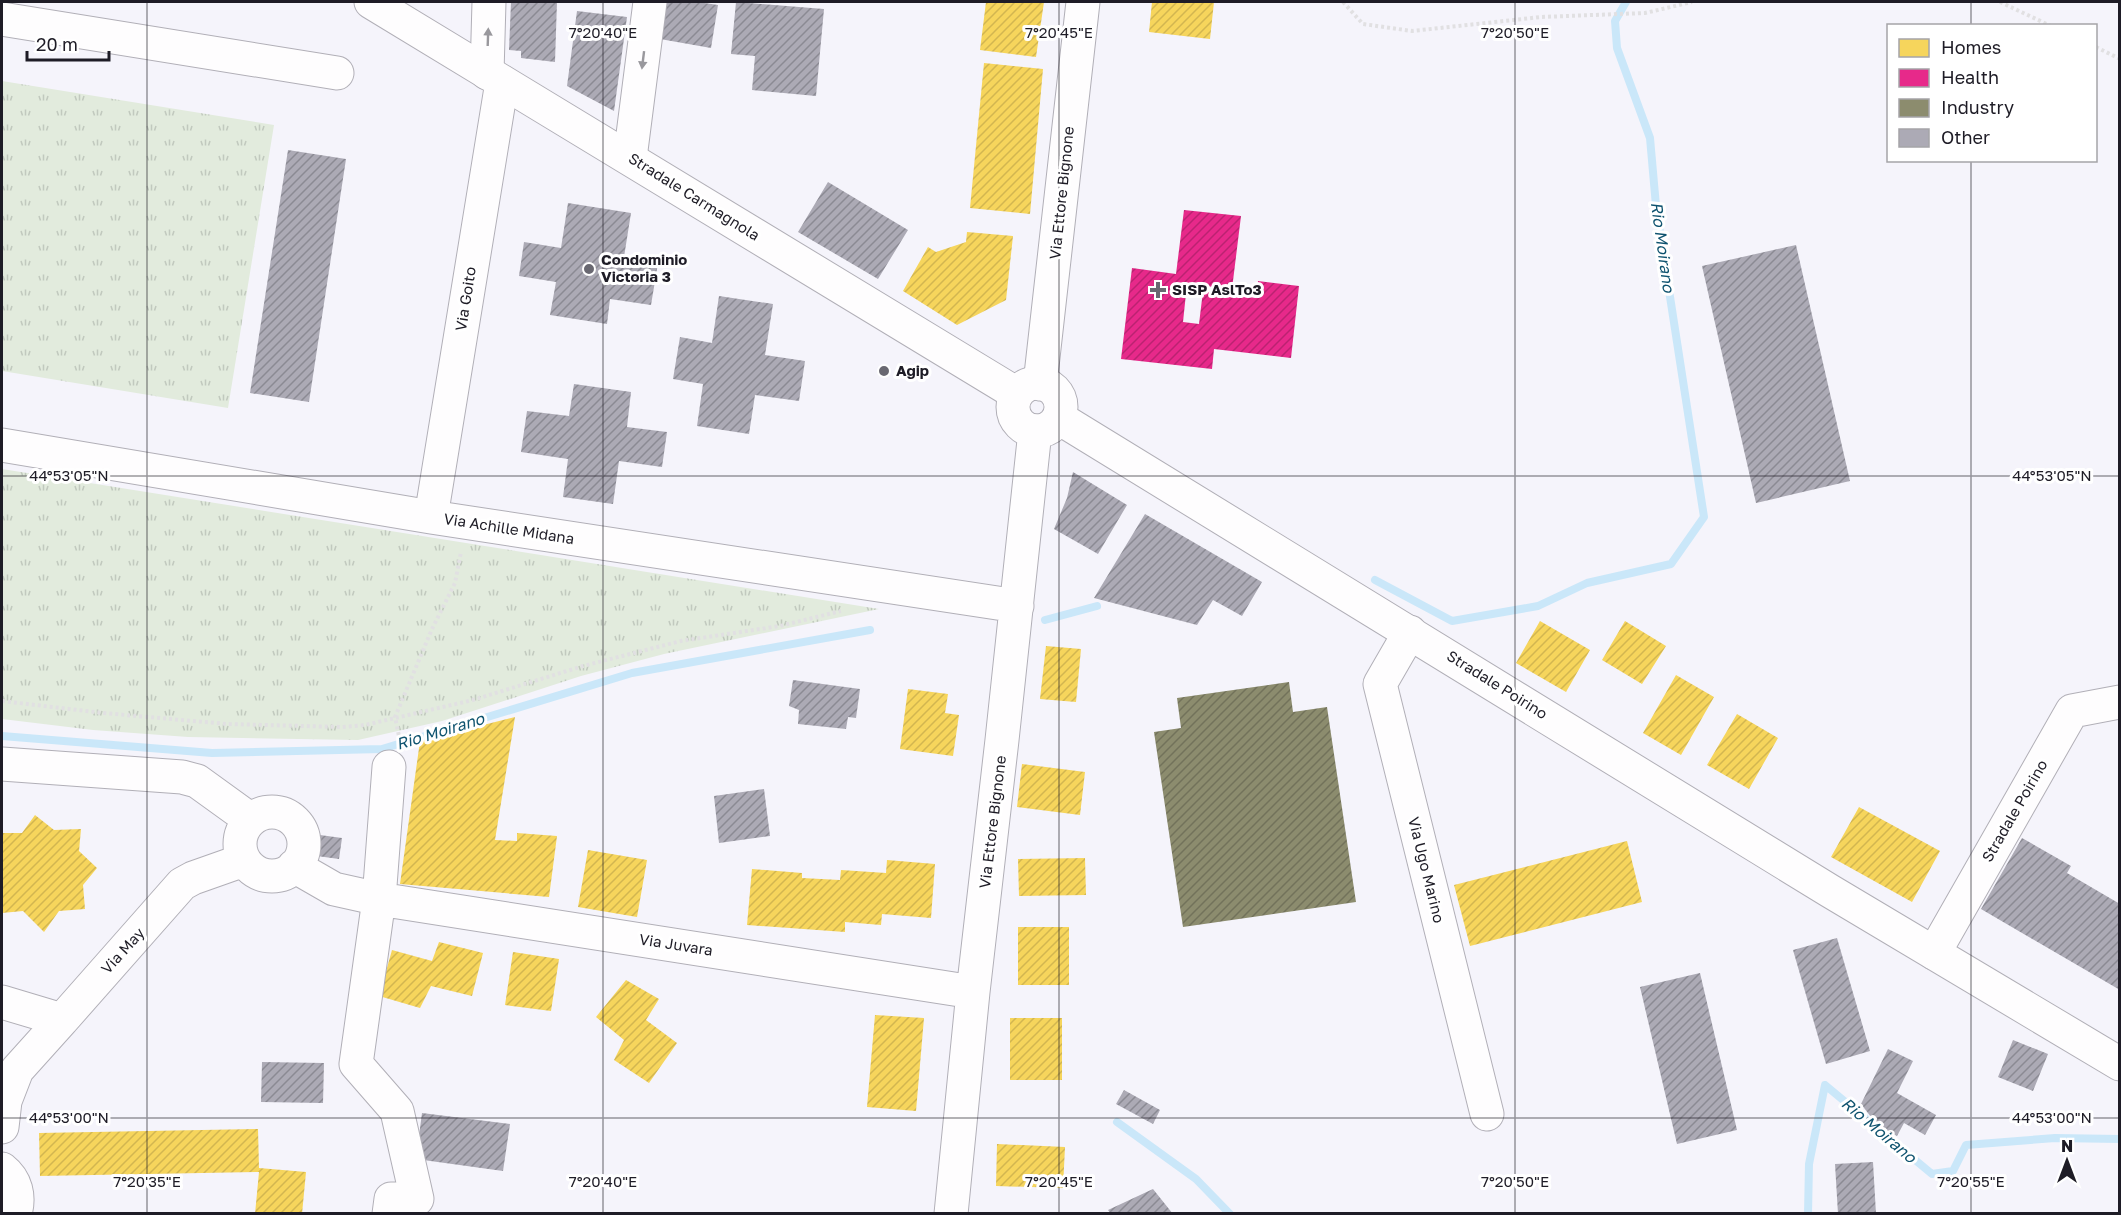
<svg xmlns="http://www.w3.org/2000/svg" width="2121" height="1215" font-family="'Golos Text',sans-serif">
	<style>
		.park { fill: url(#park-tufts) }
		.homes { fill: url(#homes-hatch) }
		.health { fill: url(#health-hatch) }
		.industry { fill: url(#industry-hatch) }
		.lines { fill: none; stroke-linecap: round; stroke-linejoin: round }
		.stream { stroke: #cae7f9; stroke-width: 8 }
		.building { fill: url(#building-hatch) }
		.street-casing { stroke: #b1afb7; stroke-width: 35 }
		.secondary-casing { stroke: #b1afb7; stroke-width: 35 }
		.path { stroke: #e1e0e2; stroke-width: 4; stroke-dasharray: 3 3; stroke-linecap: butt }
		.street { stroke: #fefdfe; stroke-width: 33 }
		.secondary { stroke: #fefdfe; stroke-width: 33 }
		.oneway { fill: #99989d }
		.ticks { fill: none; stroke: #1e1c26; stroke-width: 1.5; stroke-opacity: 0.45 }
		.poi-dot { fill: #696871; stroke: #fff; stroke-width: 2 }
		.labels { text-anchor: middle; stroke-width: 6; stroke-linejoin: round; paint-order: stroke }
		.street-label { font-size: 15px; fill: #1e1c26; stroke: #fff }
		.poi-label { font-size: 15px; font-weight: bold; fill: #1e1c26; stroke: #fff; text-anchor: start }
		.water-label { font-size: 16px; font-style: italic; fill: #0f536f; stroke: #fff }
		.ticks-label { font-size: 15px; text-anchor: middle; fill: #1e1c26; stroke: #fff; stroke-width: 6; stroke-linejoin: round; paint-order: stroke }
	</style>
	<defs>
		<pattern id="park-tufts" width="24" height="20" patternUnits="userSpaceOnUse" patternTransform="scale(1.5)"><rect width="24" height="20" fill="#e2ebdd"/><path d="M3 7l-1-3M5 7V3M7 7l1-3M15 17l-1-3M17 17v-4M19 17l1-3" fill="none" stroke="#c1c9be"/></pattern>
		<pattern id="homes-hatch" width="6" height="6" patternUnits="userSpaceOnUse" patternTransform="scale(1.5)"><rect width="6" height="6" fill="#f6d55c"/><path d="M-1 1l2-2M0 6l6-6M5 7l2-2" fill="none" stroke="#d2b650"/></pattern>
		<pattern id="health-hatch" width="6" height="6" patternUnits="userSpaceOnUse" patternTransform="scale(1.5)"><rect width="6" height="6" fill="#e7298a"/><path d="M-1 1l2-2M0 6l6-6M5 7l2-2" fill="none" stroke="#bb2271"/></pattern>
		<pattern id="industry-hatch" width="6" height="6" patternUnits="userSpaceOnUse" patternTransform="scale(1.5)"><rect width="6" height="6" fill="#8c8c6e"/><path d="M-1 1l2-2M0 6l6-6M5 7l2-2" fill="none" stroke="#72725a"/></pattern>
		<pattern id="building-hatch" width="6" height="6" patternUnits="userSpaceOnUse" patternTransform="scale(1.5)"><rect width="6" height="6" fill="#acaab5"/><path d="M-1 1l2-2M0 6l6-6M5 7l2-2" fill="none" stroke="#8b8a93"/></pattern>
	</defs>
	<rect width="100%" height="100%" fill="#f5f4fb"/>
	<path class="park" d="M2 81 274 125 228 408 2 371Z
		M2 469 879 609 664 654 581 676 442 721 358 740 188 737 93 730 2 719Z"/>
	<path class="homes" d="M986 2H1044L1036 57 980 50Z
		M1152 2H1214L1210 39 1149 32Z
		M984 63 1043 69 1030 214 970 208Z
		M967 232 1013 236 1006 300 957 325 903 291 928 247 936 252 966 242Z
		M1540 621 1590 650 1566 692 1516 663Z
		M1625 621 1666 646 1642 684 1602 660Z
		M1046 646 1081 649 1076 702 1040 699Z
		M1676 675 1714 697 1681 755 1643 733Z
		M908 689 948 694 945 713 959 715 953 756 900 749Z
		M1737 714 1778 738 1749 789 1707 765Z
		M515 717 495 840 517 841V833L557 836 549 897 400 884 420 741Z
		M1022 764 1085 772 1080 815 1017 807Z
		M1859 807 1940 851 1912 902 1831 857Z
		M35 815 54 830 81 829 79 851 97 868 83 885 85 909 59 911 44 932 23 911 2 913V833H22Z
		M1627 841 1642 902 1470 946 1454 885Z
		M588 850 647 860 637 917 578 907Z
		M1085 858 1086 895 1019 896 1018 859Z
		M887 860 935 864 931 918 882 914 881 925 845 922V932L747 925 752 869 802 873V878L840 880 841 870 886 873Z
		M1018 927H1069V985H1018Z
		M439 942 483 953 472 996 431 986 420 1008 379 996 392 950 432 961Z
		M513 952 559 959 551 1011 505 1005Z
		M626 980 659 999 646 1020 677 1043 649 1083 614 1060 624 1040 596 1017Z
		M875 1015 924 1018 916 1111 867 1107Z
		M1010 1018H1062V1080H1010Z
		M258 1129 259 1168 306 1172 302 1214H255L259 1172 40 1176 39 1133Z
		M997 1144 1065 1147 1063 1188 996 1186Z"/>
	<path class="health" d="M1184 210 1241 216 1232 289 1187 284 1183 322 1199 324 1203 291 1256 298 1258 281 1299 286 1291 358 1214 349 1212 369 1121 359 1132 268 1176 274Z"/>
	<path class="industry" d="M1289 682 1293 712 1327 707 1356 902 1183 927 1154 732 1181 728 1177 698Z"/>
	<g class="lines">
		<path class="stream" d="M1375 580 1452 621 1538 606 1587 583 1671 564 1704 517 1656 206 1650 138 1617 48 1615 21 1626 2
			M1045 620 1097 606
			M2 736 212 753 382 749 632 673 870 630
			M1117 1122 1196 1179 1230 1214
			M1808 1214 1809 1164 1825 1085 1932 1174 1953 1171 1966 1145 2055 1138 2120 1139"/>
	</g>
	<path class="building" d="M511 2H557L555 62 521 58V51L509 50Z
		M666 2H698L718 5 711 48 660 39Z
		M736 2 824 9 816 96 752 90 755 56 731 54Z
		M577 11 627 17 614 111 567 86Z
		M288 150 346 159 309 402 250 393Z
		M828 182 908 230 878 279 798 232Z
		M568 203 631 213 624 257 658 263 651 305 610 299 607 324 550 315 556 282 519 276 524 242 561 248Z
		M1796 245 1850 481 1756 503 1702 266Z
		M719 296 773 304 765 355 805 361 799 401 755 395 749 434 697 426 703 384 673 379 680 337 712 343Z
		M574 384 631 392 627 427 667 432 662 467 619 461 613 504 563 497 568 459 521 452 527 411 569 416Z
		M1073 472 1127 505 1098 554 1054 529 1067 498Z
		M1145 514 1262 582 1242 616 1213 600 1197 625 1094 598Z
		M793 680 860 689 856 718 848 717 846 729 798 724 799 710 789 706Z
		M764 789 770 836 719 843 714 796Z
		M320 835 342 838 339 859 317 856Z
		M2022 838 2071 866 2067 873 2120 904V990L1981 909Z
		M1837 938 1870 1051 1826 1064 1793 950Z
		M1700 973 1737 1130 1677 1144 1640 987Z
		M2013 1040 2048 1054 2033 1091 1998 1077Z
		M1888 1049 1913 1061 1897 1093 1936 1115 1925 1135 1904 1123 1897 1136 1878 1126 1861 1104Z
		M262 1062 324 1063 323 1103 261 1102Z
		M1124 1090 1160 1110 1153 1124 1116 1104Z
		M422 1113 510 1124 503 1171 416 1159Z
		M1873 1162 1876 1214H1838L1835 1164Z
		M1153 1189 1173 1214H1111L1108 1210Z"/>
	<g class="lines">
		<g class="street-casing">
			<path id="street" d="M2 19 337 73
				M487 73 489 2
				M630 158 650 2
				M1040 384 1083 2
				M2 445 431 517 1017 606
				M431 517 502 82
				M1410 632 1380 684 1487 1114
				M2 764 182 777 197 781 251 820
				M240 844a32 32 0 1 1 64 0a32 32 0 1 1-64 0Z
				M294 866 334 889 379 899 973 992
				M1934 953 2072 711 2120 702
				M2 1002 62 1020 182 884 193 878 244 860
				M2 1127 5 1101 17 1070 62 1020
				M2 1169C16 1180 20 1196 15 1214
				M389 1214 391 1199H417L397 1111 356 1064 379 899 389 767
				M951 1214 973 992 1002 740 1035 431"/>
		</g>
		<g class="secondary-casing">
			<path id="secondary" d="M371 2 1017 394
				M1013 407a24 24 0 1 1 48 0a24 24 0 1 1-48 0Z
				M1059 418 1830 891 2120 1064"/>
		</g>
		<path class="path" d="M1343 2 1363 24 1412 31 1541 17 1645 13 1692 2
			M2000 2 2051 26
			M2096 47 2120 59
			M2 701 103 713 227 724 342 727 365 725 473 700 583 666 681 641 780 626 841 611
			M400 741 395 717 432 629 455 583 461 552"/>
		<use href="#street" class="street"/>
		<use href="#secondary" class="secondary"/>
	</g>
	<defs><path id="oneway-solid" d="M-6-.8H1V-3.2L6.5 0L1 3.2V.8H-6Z" transform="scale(1.5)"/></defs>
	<g class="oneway">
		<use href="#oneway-solid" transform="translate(488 37) rotate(-88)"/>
		<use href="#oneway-solid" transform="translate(643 60) rotate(97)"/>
	</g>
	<path class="ticks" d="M147 2V1214M603 2V1214M1059 2V1214M1515 2V1214M1971 2V26M1971 160V1214M2 476H2120M2 1118H2120"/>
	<g class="poi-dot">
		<circle cx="589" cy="269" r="6"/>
		<path d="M1155 281h6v6h6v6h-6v6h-6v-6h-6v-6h6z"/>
		<circle cx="884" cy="371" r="6"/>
	</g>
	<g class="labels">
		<g class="street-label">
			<text transform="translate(1062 193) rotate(-84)" y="5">Via Ettore Bignone</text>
			<text transform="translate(694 197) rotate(32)" y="5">Stradale Carmagnola</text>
			<text transform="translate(466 299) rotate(-81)" y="5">Via Goito</text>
			<text transform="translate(509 529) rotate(9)" y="5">Via Achille Midana</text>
			<text transform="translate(1497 685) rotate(32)" y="5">Stradale Poirino</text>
			<text transform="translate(2015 811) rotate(-60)" y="5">Stradale Poirino</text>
			<text transform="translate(993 822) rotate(-83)" y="5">Via Ettore Bignone</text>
			<text transform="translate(1426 870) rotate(76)" y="5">Via Ugo Marino</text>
			<text transform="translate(676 945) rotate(9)" y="5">Via Juvara</text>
			<text transform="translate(123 951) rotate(-48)" y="5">Via May</text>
		</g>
		<g class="poi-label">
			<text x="601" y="265">Condominio<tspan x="601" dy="17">Victoria 3</tspan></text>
			<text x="1172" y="295">SISP AslTo3</text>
			<text x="896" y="376">Agip</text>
		</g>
		<g class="water-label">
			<text transform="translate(1663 247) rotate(82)" y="6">Rio Moirano</text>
			<text transform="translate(440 731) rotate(-17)" y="6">Rio Moirano</text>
			<text transform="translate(1879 1130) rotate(40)" y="6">Rio Moirano</text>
		</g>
	</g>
	<g class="ticks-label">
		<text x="603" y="38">7°20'40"E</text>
		<text x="1059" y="38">7°20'45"E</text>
		<text x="1515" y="38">7°20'50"E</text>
		<text x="69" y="481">44°53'05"N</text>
		<text x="2052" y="481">44°53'05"N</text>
		<text x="69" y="1123">44°53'00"N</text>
		<text x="2052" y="1123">44°53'00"N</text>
		<text x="147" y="1187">7°20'35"E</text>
		<text x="603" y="1187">7°20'40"E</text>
		<text x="1059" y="1187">7°20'45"E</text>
		<text x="1515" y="1187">7°20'50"E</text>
		<text x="1971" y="1187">7°20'55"E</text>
	</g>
	<rect width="2121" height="1215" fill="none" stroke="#1e1c26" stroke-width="6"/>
	<rect x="1887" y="24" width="210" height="138" fill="#ffffff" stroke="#a5a4a8" stroke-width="1.5"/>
	<rect x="1899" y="39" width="30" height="18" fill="#f6d55c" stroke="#a5a4a8" stroke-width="1.5"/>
	<text x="1941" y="54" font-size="18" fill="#1e1c26">Homes</text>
	<rect x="1899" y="69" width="30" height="18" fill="#e7298a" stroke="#a5a4a8" stroke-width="1.5"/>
	<text x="1941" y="84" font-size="18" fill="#1e1c26">Health</text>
	<rect x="1899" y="99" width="30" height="18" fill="#8c8c6e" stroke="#a5a4a8" stroke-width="1.5"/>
	<text x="1941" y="114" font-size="18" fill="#1e1c26">Industry</text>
	<rect x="1899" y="129" width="30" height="18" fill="#acaab5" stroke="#a5a4a8" stroke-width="1.5"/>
	<text x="1941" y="144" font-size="18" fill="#1e1c26">Other</text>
	<g transform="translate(2067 1161)" stroke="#ffffff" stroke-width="4.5" paint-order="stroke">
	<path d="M0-4.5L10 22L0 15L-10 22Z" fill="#1e1c26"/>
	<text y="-9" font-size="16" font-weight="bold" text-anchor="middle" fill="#1e1c26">N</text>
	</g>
	<path d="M27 51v9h82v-9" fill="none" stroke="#1e1c26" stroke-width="3"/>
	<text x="36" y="51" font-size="18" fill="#1e1c26" stroke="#ffffff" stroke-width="4.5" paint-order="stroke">20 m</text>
</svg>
